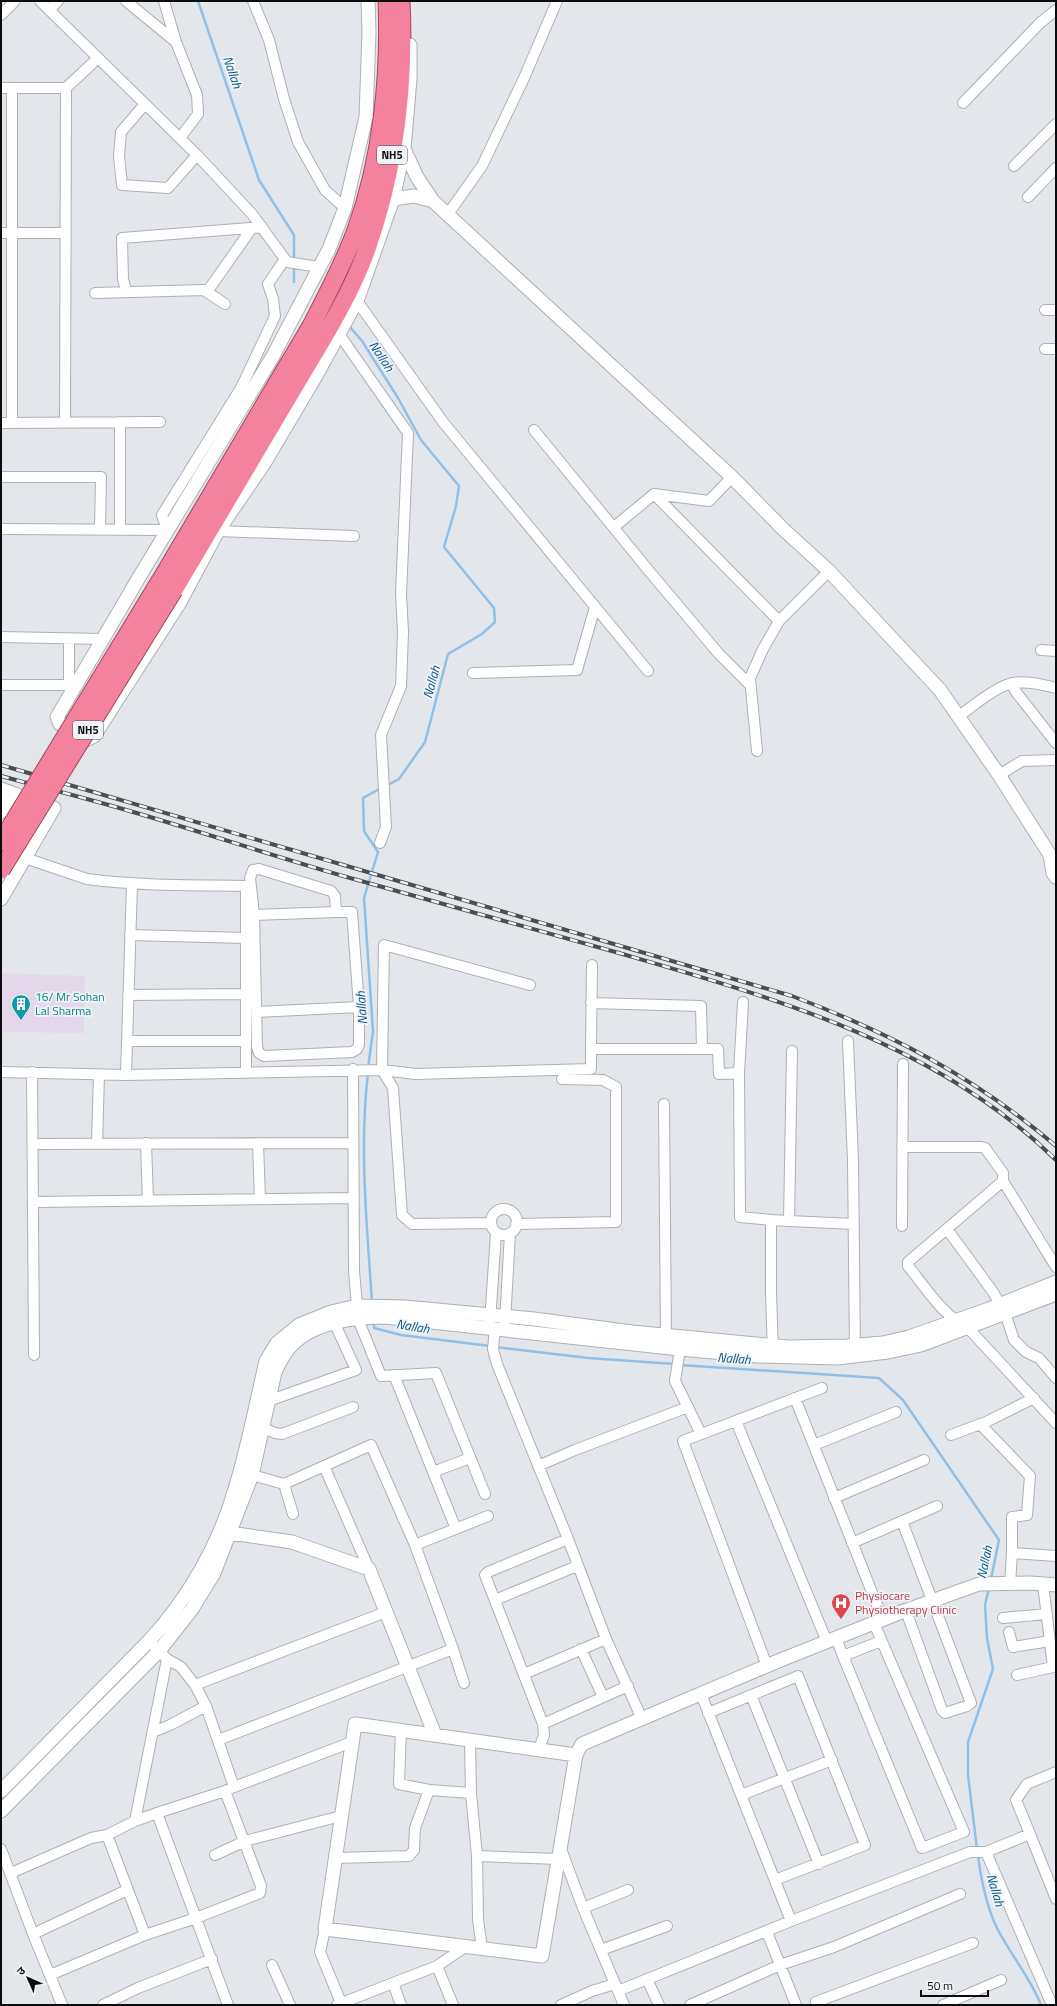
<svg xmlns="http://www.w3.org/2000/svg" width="1057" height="2006" font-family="'Titillium Web','Noto Sans Devanagari',sans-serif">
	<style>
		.commercial { fill: #e5d7ea }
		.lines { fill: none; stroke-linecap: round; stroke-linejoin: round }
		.stream { stroke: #91c0e7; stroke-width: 2.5 }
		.minor-casing { stroke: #acb0b4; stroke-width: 12 }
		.tertiary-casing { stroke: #acb0b4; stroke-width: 15 }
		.trunk-casing { stroke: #a1455c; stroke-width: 19 }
		.minor { stroke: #fff; stroke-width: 10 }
		.tertiary { stroke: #fff; stroke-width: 13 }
		.trunk { stroke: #f4829e; stroke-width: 17 }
		.rail-casing { stroke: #4b4e50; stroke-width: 4 }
		.rail { stroke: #f0f4f8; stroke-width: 2.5; stroke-dasharray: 8; stroke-linecap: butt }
		.trunk-bridge-casing { stroke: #a1455c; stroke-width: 19; stroke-linecap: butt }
		.trunk-bridge { stroke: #f4829e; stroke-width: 17 }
		.labels { text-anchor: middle; stroke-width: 3.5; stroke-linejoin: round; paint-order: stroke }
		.shield { fill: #f0f4f8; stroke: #4f5254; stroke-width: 1 }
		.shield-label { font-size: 11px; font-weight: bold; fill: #0a0c0d }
		.culture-label { font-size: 12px; fill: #0d838f; stroke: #f0f4f8; text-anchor: start }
		.health-label { font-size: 12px; fill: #be3a42; stroke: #f0f4f8; text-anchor: start }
		.water-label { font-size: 13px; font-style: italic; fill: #045685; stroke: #f0f4f8 }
	</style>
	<rect width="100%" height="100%" fill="#e3e7eb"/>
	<path class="commercial" d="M1 973 85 976 84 1033 1 1032Z"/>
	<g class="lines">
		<path class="stream" d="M198 1 259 180 294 235V260
			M294 282V265
			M350 327 362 341 398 398 421 440 459 486 456 506 444 547 494 608 495 622 482 634 448 654 425 742 399 779 386 786
			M368 1068 373 1031 364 898 378 852 364 831 363 798 381 788
			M368 1073C359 1148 367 1226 372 1302
			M374 1321V1328L401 1335 490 1346
			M495 1347 588 1358 675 1364
			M680 1365 879 1378 903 1400 999 1540 991 1579
			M977 1849 968 1775V1742L993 1669 987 1638 985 1605 989 1588
			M978 1854C980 1876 987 1908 997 1928 1010 1954 1030 1977 1041 2005"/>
		<g class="minor-casing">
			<path id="minor" d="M40 1 197 155 252 214 287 262 319 267
				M126 1 176 42
				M164 1 176 42 197 95 198 114 180 138
				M253 1 269 40 284 99 298 142 325 190 345 208
				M49 10 58 1
				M1 15 15 1
				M1 88H66L98 58
				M12 88V423
				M963 103 1040 23 1056 10
				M145 104 121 132 119 156 122 185 168 188 197 155
				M1014 166 1056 124
				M1028 197 1056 168
				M448 214 482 166 524 78 557 1
				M1 233H65
				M207 292 252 228
				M95 293 129 292
				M357 301 443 422 648 671
				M225 304 204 290 132 292 126 290 123 279 122 238 262 227
				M1045 310H1056
				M339 334 408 433 401 594 403 632 401 686 381 735 386 827 380 843
				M1045 349H1056
				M246 390 241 388 275 316 273 299 268 284 285 259
				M1 423 160 422
				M65 423 66 88
				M534 430 649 571 719 654 750 685
				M1 477H101L100 530
				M654 494 779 621
				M614 527 654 494 709 501 732 477
				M1 529 167 530 162 515 241 388
				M120 530V422
				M218 531 354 536
				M1 637 103 639
				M1041 650 1056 651
				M473 673 577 670 595 607
				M1012 684 1016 692 1056 743
				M1 685H76
				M69 685V639
				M959 716C973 706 989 692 1006 685 1020 679 1041 684 1056 688
				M757 751 750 678 763 649 779 621 829 571
				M999 775 1022 761 1056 760
				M25 858 87 879C140 886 193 885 246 886V1071
				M336 912H352L359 1007V1045L357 1049 352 1052 264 1056 259 1053 257 1047 254 915Z
				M254 915 250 878 253 870 259 869 331 891 335 896 336 912
				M130 935 246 938
				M592 965 591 1049H718L719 1074 739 1073
				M530 985 384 945 382 1070 416 1074 591 1069V1049
				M128 995 246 994
				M743 1002 739 1073 740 1217 771 1220
				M591 1003 701 1006 702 1049
				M256 1012 359 1007
				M127 1041H245
				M848 1041 853 1160 855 1353
				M353 1069 354 1271 357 1306 358 1319 381 1376 436 1373 485 1494
				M1 1072 126 1075 382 1070 393 1088 402 1215 412 1224 491 1223
				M32 1072 34 1355
				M126 1075 132 884
				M664 1104 666 1341
				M146 1143 148 1201
				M258 1143 260 1199
				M33 1144 353 1143
				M97 1144 99 1075
				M902 1147H981L985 1148 1003 1173V1181L1056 1267
				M1003 1181 908 1262V1266C926 1288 942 1315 968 1328L1056 1423
				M33 1202 354 1198
				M491 1222a13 13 0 1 1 26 0a13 13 0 1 1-26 0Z
				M789 1221 854 1224
				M516 1224 616 1222V1087L603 1080 562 1079
				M902 1226 903 1064
				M947 1229 993 1292 1005 1313 1014 1340 1026 1352 1039 1358 1056 1378
				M490 1322 496 1233
				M505 1323 510 1233
				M495 1328 493 1349 497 1364 568 1539 606 1639 642 1719
				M680 1349 675 1381 701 1434
				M773 1353 771 1293V1220L789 1221 792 1051
				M394 1375 433 1472 470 1458
				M795 1398 883 1620
				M268 1401 356 1370 335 1324
				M736 1421 827 1642
				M980 1424 1030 1476 1027 1515 1012 1517V1553L1056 1556
				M263 1428 275 1433 282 1434 353 1407
				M951 1435 986 1422 1034 1398
				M814 1445 896 1412
				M324 1466 369 1569
				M538 1466 575 1450 688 1407
				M433 1472 456 1529
				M252 1475 284 1484 371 1445 415 1545 488 1516
				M284 1484 293 1514
				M834 1498 924 1460
				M902 1521 971 1703 967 1706 945 1713 942 1710 906 1611
				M568 1539 488 1572 485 1575 543 1724 628 1686
				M852 1543 937 1506
				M1010 1584 1012 1553
				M495 1600 577 1566
				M1003 1618 1047 1614
				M874 1623 964 1832 922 1848 843 1656 881 1641
				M1009 1632 1013 1647 1050 1641
				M836 1638 843 1656
				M149 1641 167 1659 181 1667 195 1685 206 1706 234 1787 352 1742
				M453 1649 464 1683
				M581 1649 603 1697
				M167 1659 135 1821 157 1813 228 2005
				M767 1666 683 1441 822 1388
				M524 1674 606 1639
				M1017 1675 1053 1667 1043 1584
				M195 1685 386 1612
				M701 1694 791 1921
				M751 1695 819 1864
				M708 1713 798 1676 865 1845 775 1880
				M401 1730 399 1784 429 1790
				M153 1732 170 1725 206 1706
				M218 1740 453 1649 415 1545
				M470 1740 471 1793
				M539 1749 544 1735 543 1724
				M741 1795 832 1760
				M157 1813 225 1791
				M1030 1834 1056 1899
				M107 1835 145 1935
				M1 1849 33 1934 62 2005
				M561 1849 583 1908 618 1991 791 1921 970 1852H986L1030 1834 1016 1800 1027 1784 1056 1772
				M986 1852 1052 2005
				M215 1855 245 1841 341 1816
				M477 1856 559 1859
				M335 1858 409 1856 414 1850 415 1828 429 1790 471 1793 477 1856 478 1919 482 1949
				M11 1873 91 1838 107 1835 135 1821
				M583 1908 628 1890
				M325 1929 320 1952 342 2005
				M767 1932 796 2005
				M33 1934 127 1890
				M601 1950 667 1926
				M272 1965 290 2005
				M437 1966 453 2005
				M50 1975 145 1935 196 1918 260 1893 261 1886 225 1791 234 1787
				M647 1979 659 2005
				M393 1983 437 1966 465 1947
				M618 1991 624 2005
				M816 2002 973 1943
				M103 2005 138 1988 212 1959
				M337 2005 393 1983 401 2005
				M561 2005 592 1991 615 1984
				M690 2005 780 1965 834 1947 960 1894
				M943 2005 1001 1980"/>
		</g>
		<g class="tertiary-casing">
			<path id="tertiary" d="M404 149 417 177 433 201 732 477 783 529 829 571 940 690 999 775 1050 855 1056 860
				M393 199 414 196 433 201
				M137 581 57 717 60 724 86 740 94 736 179 604 218 531 265 462 316 376 357 301 393 199 404 149 410 79V45
				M132 589 273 356 329 249 345 208 366 117 369 32 368 1
				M1 789 54 808 1 899
				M1 812 12 793
				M1050 855 1053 873 1056 877
				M223 1532 292 1542 369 1569 435 1735
				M576 1755 355 1724 325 1929 542 1956 576 1755 582 1744 783 1659 904 1611 979 1584 1031 1583 1056 1585
				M1 1791 149 1641C188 1599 219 1545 235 1489 248 1447 256 1404 266 1361L277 1343 299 1325 331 1312 357 1306 405 1307 534 1319 632 1332 788 1347 847 1346 883 1343 909 1337 989 1309 1056 1282
				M1 1811 159 1651 192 1609 214 1573 252 1475 275 1372C280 1362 284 1352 293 1344 315 1322 355 1317 385 1317L680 1349 758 1356 837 1358 888 1352 921 1345 1056 1294"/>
		</g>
		<g class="trunk-casing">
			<path id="trunk" d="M160 581 311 326C327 295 344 263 356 230 382 158 390 76 387 1
				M174 590C213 523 253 456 293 389 319 345 351 296 368 246 395 168 405 83 401 1"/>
		</g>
		<use href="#minor" class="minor"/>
		<use href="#tertiary" class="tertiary"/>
		<use href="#trunk" class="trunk"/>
		<g class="rail-casing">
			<path id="rail" d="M1 765 792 996C890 1033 975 1077 1056 1146
				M1 776C45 788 89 799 133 812 209 834 285 860 361 881 447 905 533 929 619 953 774 998 937 1043 1056 1160"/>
		</g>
		<use href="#rail" class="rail"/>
		<g class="trunk-bridge-casing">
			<path id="trunk-bridge" d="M1 842 160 581
				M1 870 174 590"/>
		</g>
		<use href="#trunk-bridge" class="trunk-bridge"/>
	</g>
	<defs>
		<g id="building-pin" transform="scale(1)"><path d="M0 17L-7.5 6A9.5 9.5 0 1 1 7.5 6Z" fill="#0f9aa8" stroke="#f0f4f8"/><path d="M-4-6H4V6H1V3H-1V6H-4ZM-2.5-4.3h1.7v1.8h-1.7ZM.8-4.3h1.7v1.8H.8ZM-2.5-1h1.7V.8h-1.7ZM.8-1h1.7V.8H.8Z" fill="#fff"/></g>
		<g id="hospital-pin" transform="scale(1)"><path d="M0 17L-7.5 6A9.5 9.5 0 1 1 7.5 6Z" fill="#e0444e" stroke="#f0f4f8"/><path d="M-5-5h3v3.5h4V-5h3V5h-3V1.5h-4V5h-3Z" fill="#fff"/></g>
	</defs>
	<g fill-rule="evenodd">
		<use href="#building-pin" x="21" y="1004"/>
		<use href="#hospital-pin" x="841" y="1603"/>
	</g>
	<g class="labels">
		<g class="shield">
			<rect x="377" y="146" width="30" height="18" rx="3"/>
			<rect x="73" y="721" width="30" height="18" rx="3"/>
		</g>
		<g class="shield-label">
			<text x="392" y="159">NH5</text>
			<text x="88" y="734">NH5</text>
		</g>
		<g class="culture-label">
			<text x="35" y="1001">16/ Mr Sohan<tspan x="35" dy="14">Lal Sharma</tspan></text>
		</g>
		<g class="health-label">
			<text x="855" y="1600">Physiocare<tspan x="855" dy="14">Physiotherapy Clinic</tspan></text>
		</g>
		<g class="water-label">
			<text transform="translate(233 72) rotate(71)" y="5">Nallah</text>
			<text transform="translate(382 356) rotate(56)" y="5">Nallah</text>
			<text transform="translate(431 682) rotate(-75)" y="5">Nallah</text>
			<text transform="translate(361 1008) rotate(-94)" y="5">Nallah</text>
			<text transform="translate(413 1326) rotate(9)" y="5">Nallah</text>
			<text transform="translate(734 1358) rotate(4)" y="5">Nallah</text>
			<text transform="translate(984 1562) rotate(-78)" y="5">Nallah</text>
			<text transform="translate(996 1890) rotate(74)" y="5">Nallah</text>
		</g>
	</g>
	<rect width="1057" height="2006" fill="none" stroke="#0a0c0d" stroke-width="4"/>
	<g transform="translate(28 1978) rotate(315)" stroke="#f0f4f8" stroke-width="3" paint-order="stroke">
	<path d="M0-3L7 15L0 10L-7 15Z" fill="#0a0c0d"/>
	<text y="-6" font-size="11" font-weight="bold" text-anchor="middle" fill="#0a0c0d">उ</text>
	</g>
	<path d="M921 1990v6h67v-6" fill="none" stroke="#0a0c0d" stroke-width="2"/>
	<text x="927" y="1990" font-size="12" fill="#0a0c0d" stroke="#f0f4f8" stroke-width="3" paint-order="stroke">50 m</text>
</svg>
